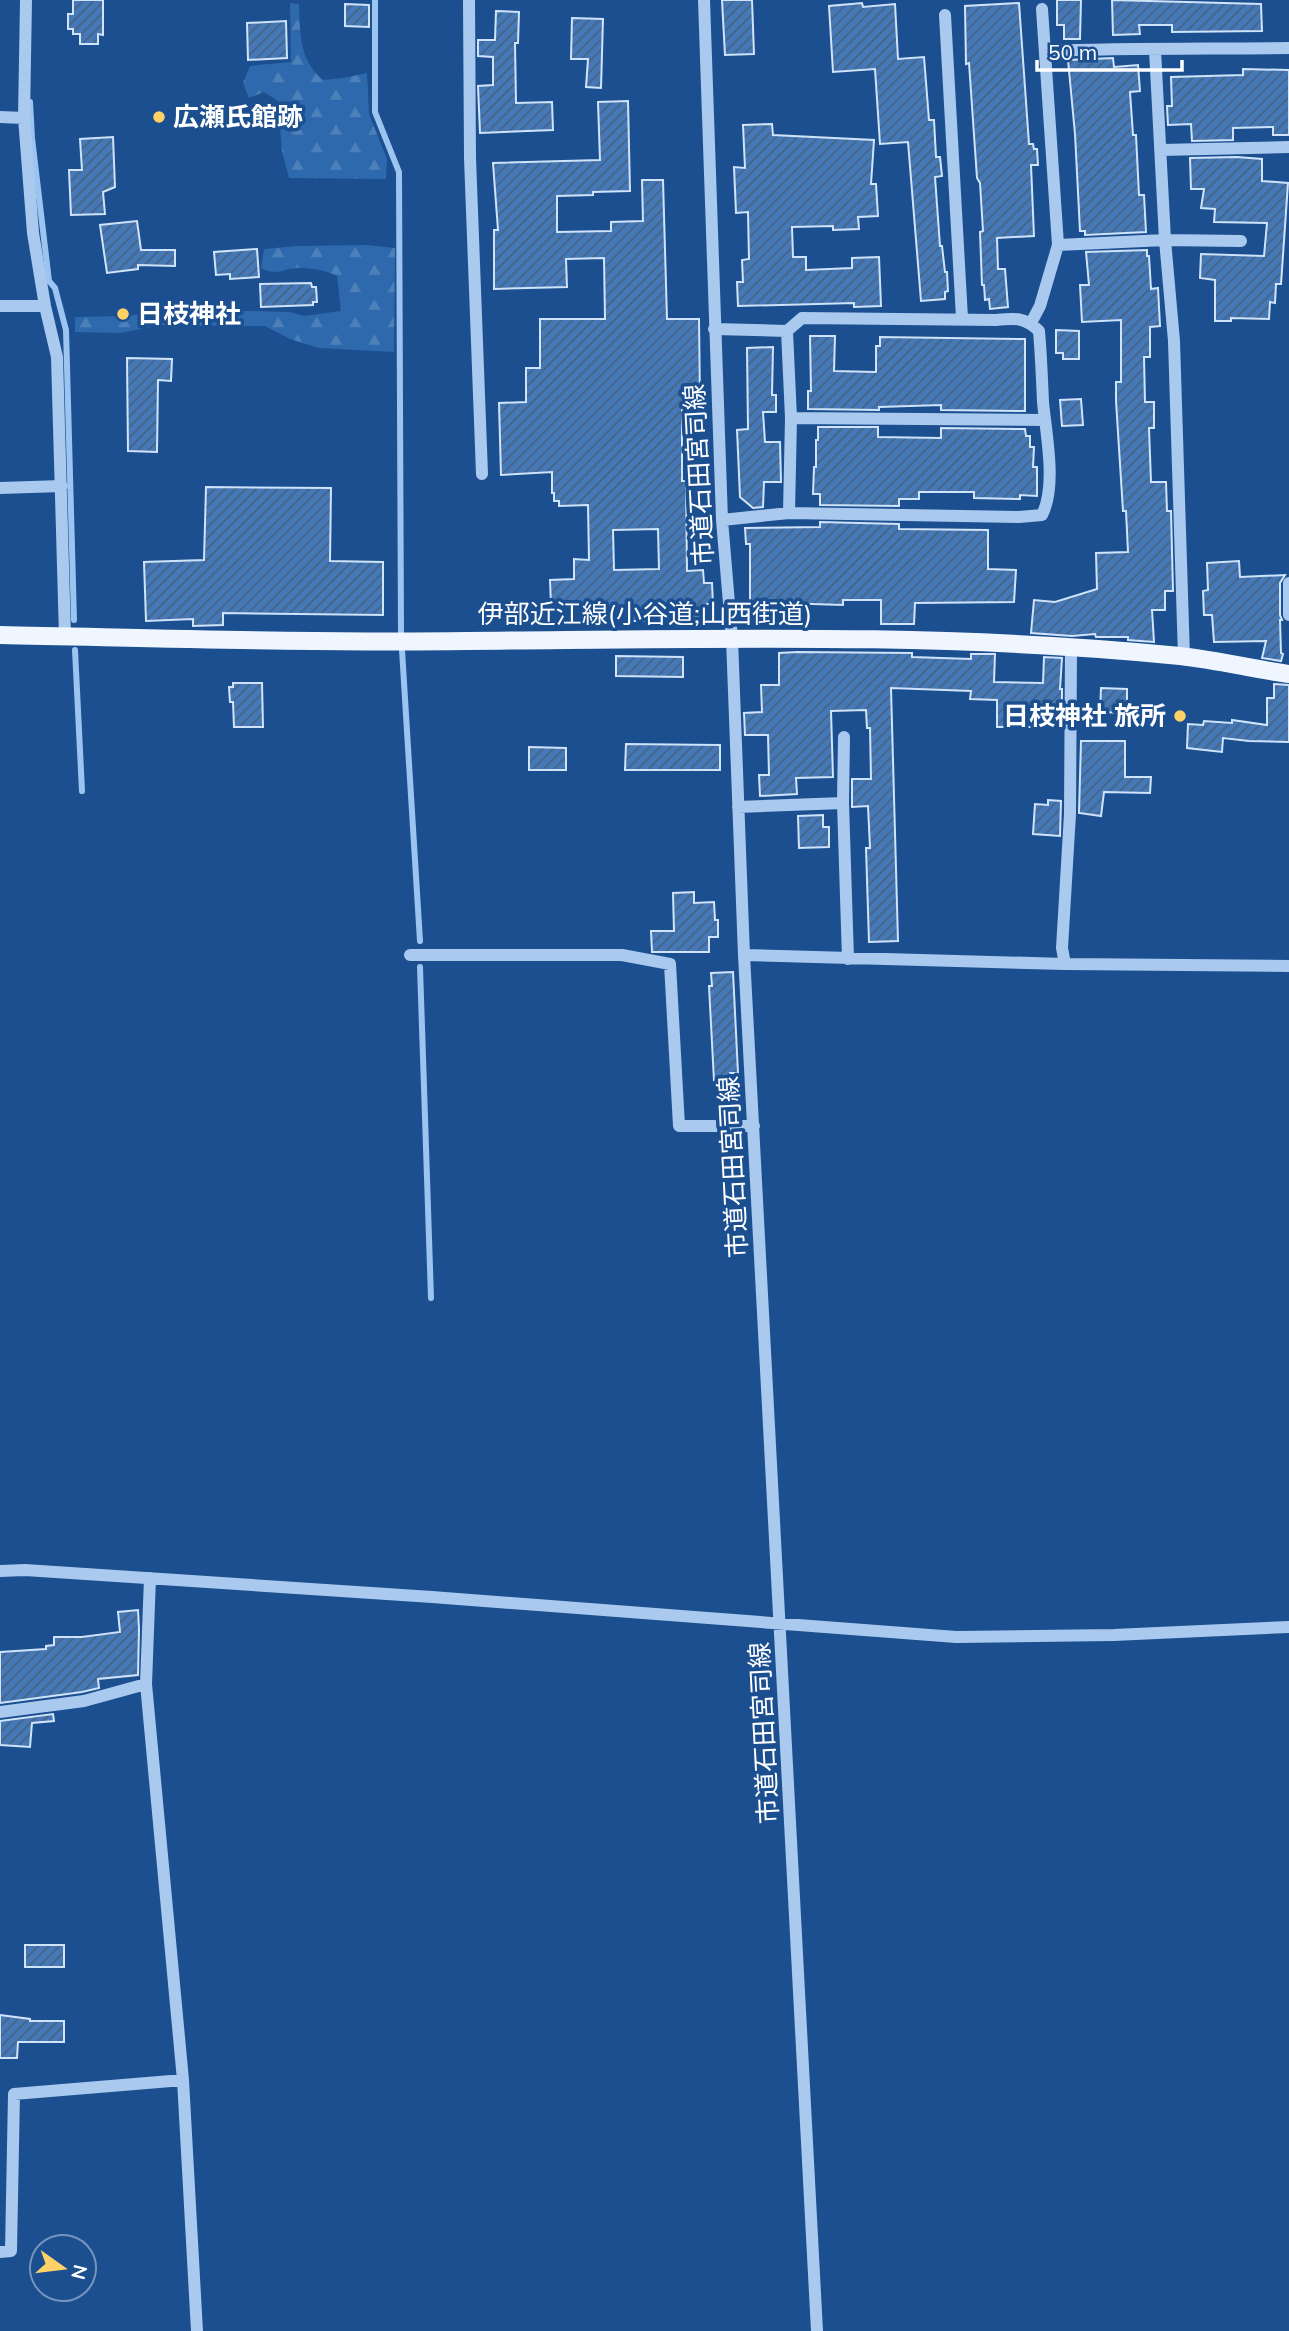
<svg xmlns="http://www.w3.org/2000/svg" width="1289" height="2331" font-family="Mulish,'Noto Sans JP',sans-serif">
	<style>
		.forest { fill: url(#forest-firs) }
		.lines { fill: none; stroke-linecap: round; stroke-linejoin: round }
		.stream { stroke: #9cc4f0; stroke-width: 6 }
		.building { fill: url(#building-hatch); stroke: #cfe3fa; stroke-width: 2; fill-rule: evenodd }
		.minor { stroke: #a9c9ee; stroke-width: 12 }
		.major { stroke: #f0f6ff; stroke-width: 18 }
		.poi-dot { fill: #ffd166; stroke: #1b4f8f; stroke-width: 2.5 }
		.labels { text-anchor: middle; stroke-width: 7; stroke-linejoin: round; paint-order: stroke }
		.poi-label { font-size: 26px; font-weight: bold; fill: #fff; stroke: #1b4f8f; text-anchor: start }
		.street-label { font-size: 26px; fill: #fff; stroke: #1b4f8f }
	</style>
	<defs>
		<pattern id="forest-firs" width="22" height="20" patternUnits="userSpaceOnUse" patternTransform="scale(1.75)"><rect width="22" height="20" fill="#2e69ad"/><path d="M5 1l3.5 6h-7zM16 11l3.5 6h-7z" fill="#4d80b9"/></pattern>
		<pattern id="building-hatch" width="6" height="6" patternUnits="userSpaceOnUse" patternTransform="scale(1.75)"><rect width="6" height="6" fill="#4478b7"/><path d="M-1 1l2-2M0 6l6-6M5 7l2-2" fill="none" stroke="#486282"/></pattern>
	</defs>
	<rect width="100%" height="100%" fill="#1b4f8f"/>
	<path class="forest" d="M290 3 299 4C300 33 299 60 323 80L343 78 367 73 369 114 387 159 386 179 289 178 282 152 278 101 264 92 249 98 243 83 250 66 291 62Z
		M367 245 395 248 394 352 319 348 290 339 265 326 161 325 120 333 75 332V317L127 316 168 309 290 312 304 316 341 311 337 276C325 270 313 268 299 268 281 268 279 277 261 268L264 249 297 246Z"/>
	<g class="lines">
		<path class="stream" d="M375 0V112L399 172 401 635
			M30 102 32 138 49 281 55 288 66 330 74 620
			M75 650 82 791
			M402 650 420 941
			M420 967 431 1298"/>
	</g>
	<path class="building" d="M73 0H103V35L98 34V44H80V34H73V29H68V14H73Z
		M722 0H752L754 54 725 55Z
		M1057 0H1081L1080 39H1064V25H1057Z
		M1112 0 1261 4 1262 31 1172 32V25H1139L1140 34 1113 35Z
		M862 3 863 7 895 4 898 59 924 57 929 120H934L936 157H940L942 176 935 177 940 246H942L945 272H947L948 291 945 292V299L921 301 908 142 880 144 875 69 833 72 829 6Z
		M1019 3 1029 144H1033L1034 149H1037L1038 165H1031L1034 236 997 238 998 269H1005L1008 307 990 309 989 299 985 300 984 285H982L980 232 983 231 980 183 977 178 969 63 966 64 965 6Z
		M345 4 369 5V27L345 26Z
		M496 11 519 12 518 43H515L516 103 552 102 553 130 480 133 478 86 493 85V57L478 56V40H495Z
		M572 18 603 19 601 88 586 87 588 59H571Z
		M286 21 287 58 248 60 247 23Z
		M1113 58 1114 67 1138 65 1140 91 1130 92 1133 135H1136L1139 195H1144L1146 232 1085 235V231H1080L1075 134 1068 60Z
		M1243 69 1289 70V135H1273V127L1233 128V140L1192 141 1191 124 1168 125 1167 106H1172L1171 77 1243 75Z
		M628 101 630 191 593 192V195L557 196V232L611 231V222L643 221 642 180H663L667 319H699L700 400H682V481H686L687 571 703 570 704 583H712L713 604H707V615L672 616V621H627L626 613 589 614 588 604 551 605 550 580 574 579V559L589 560 588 505 559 506V501H554V493H552V472L501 475 499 403 526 402V368H540V319H605L604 258 566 259 567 287 494 289V230H498L493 163 600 160 598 102ZM658 529 659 569 614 570 613 530Z
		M772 124 773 135 874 140 871 184H876L878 216 858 217 859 229 833 230V226L792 227 793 257H806V270L852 268V258L879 257 881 306 854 307V303L738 306 737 282H743L742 260 749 259 748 212 736 213 734 167 745 168 743 125Z
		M113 137 115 187 103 192 105 214 71 215 69 170H82L80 139Z
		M1237 157 1262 159V181L1288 183 1281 284H1276L1275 303 1270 302 1269 319 1231 318V321H1215V280L1200 278 1201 254 1264 256 1267 223 1214 222 1215 209 1201 208 1204 189H1191L1190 158Z
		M137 221 141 250H175V266L138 265V269L107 273 100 225Z
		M257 249 259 277 230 279V274L216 275 214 252Z
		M1147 250V256H1149L1151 289 1158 288 1160 326 1150 327V357H1144L1145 402H1154V428H1149L1151 482H1166L1167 511H1171L1173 591H1165V610H1152L1154 642 1128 640V637H1096L1095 634 1072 636 1031 633 1034 600 1055 602 1097 589 1096 553 1128 552 1126 511H1123L1116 401V382H1121V320L1082 322 1080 285H1089L1086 252Z
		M311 283 312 287H316L317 302H313V305L261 307 260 284Z
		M1056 330 1079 331V359H1063V353H1056Z
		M810 336H835L834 371 876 372V346H880V337L1025 339V411L941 410V405L879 407V410L808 409V391H811Z
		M773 347 772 395H776V412H763L765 442H780L781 482H764L763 507 753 508 740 497 737 430 748 429 747 348Z
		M127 358 172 359 171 381 158 380 157 452 128 451Z
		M1081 399 1083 425 1062 426 1060 400Z
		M818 427H878V437L941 438V428L1025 429 1026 436H1030V447H1034L1033 467H1037V496L1020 495V499L974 498V492H919V499H899V506L820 505V494H813L814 467H816V440H818Z
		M206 487 331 488 330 561 383 562V615L223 613V625L193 626V619L146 621 144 562 204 560Z
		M820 522 899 524V529L988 530V569L1016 570 1014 602 915 603 914 624H881V600H843V605L750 602V544H746L745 528 820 527Z
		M1239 561 1240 577 1285 575 1280 583V615L1282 620H1280L1281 653 1283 654 1281 661 1262 658 1266 641 1214 642 1212 615H1204L1203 591 1208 590 1207 563Z
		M797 652 912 653V657L971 659V654H995L994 682 1043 683 1044 657 1062 658 1060 689H1062V727H997V700L970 699 971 691 891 688 898 941 869 942 866 848H870L868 806 852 807V779H871L870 728H867L866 710 831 711 833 777 796 778 797 794 760 796 759 775H769L768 735H745L744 713 762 712 761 685H779V653Z
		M616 656 683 657V677L616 676Z
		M233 683H262L263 727H234L233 702H230L229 687H233Z
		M1274 684 1289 685V742L1249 741 1223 738 1222 752 1187 748 1188 724 1203 725 1204 721 1232 723V720L1267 725V698H1274Z
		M1101 688 1127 689V713L1100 712Z
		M1081 741H1125V777H1151L1150 793 1104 792 1101 816 1079 813Z
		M626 744 720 745V770H625Z
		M529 747 566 748V770H529Z
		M1048 800 1061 801 1060 836 1033 834 1035 804 1048 805Z
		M823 815V827H829V847L799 848 798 816Z
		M694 892V903L714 902 715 920H718V937H709V952H652L651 931H674L673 893Z
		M733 972 738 1073H730V1080L714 1081 709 986H712L711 973Z
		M138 1610 139 1629 138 1675 98 1679 99 1688 82 1692 0 1703V1652L46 1649V1646L54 1645V1637H82L120 1632 118 1612Z
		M53 1714 54 1721 32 1723 30 1747 0 1745V1721Z
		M25 1945H64V1967H25Z
		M0 2015 30 2019V2021H64V2042H18L17 2058H0Z"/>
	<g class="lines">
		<path class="minor" d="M26 0 24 118 33 233 45 306 57 357 65 636
			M469 0 470 158 482 474
			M704 0 722 520 732 639 744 955 817 2331
			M945 15 962 318
			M1155 50 1165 240 1174 341 1184 657
			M1046 51C1127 48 1208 49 1289 48
			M0 117 24 118
			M1161 150 1289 147
			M1058 245 1165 240 1241 241
			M0 306H45
			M1031 323 1040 306 1058 245 1042 9
			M714 329 787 331 802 318 996 320C1015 318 1025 317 1039 331 1041 354 1042 378 1043 402 1046 434 1057 486 1042 515L1019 517 789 513 722 520
			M787 331 791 418 789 513
			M791 418 1045 420
			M0 488 62 486
			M1289 583V615
			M843 803 844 737
			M738 807 843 803 848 959
			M410 955H622L670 964 679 1126H754
			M744 955 1065 964 1289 966
			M1065 964 1062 948 1070 814 1071 647
			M0 1571 25 1570 432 1597 956 1637 1114 1635 1289 1627
			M150 1578 146 1684 183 2080 197 2331
			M0 1712 84 1701 146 1684
			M0 2252 11 2251 14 2094 183 2080"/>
		<path class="major" d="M0 635C156 638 311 643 467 641 705 639 943 632 1180 656 1217 660 1253 669 1289 674"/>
	</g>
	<g class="poi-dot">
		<circle cx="159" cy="117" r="7"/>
		<circle cx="123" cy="314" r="7"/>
		<circle cx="1180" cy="716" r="7"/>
	</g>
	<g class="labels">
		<g class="poi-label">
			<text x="173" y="126">広瀬氏館跡</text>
			<text x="137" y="323">日枝神社</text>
			<text x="1166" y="725" text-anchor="end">日枝神社 旅所</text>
		</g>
		<g class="street-label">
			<text transform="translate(699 475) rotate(-93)" y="9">市道石田宮司線</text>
			<text x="645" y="623">伊部近江線(小谷道;山西街道)</text>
			<text transform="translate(733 1167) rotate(-93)" y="9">市道石田宮司線</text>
			<text transform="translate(764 1733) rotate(-93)" y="9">市道石田宮司線</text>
		</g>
	</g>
	<g transform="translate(63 2268) rotate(104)"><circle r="33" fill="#1b4f8f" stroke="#7695bc" stroke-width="2"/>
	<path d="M0-5L12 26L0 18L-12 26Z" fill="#ffd166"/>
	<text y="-10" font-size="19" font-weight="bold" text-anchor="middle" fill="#ffffff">N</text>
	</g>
	<path d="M1037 60v10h145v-10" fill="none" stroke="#ffffff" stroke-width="3.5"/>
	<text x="1048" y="60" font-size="21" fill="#ffffff" stroke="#1b4f8f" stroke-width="5" paint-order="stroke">50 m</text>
</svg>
